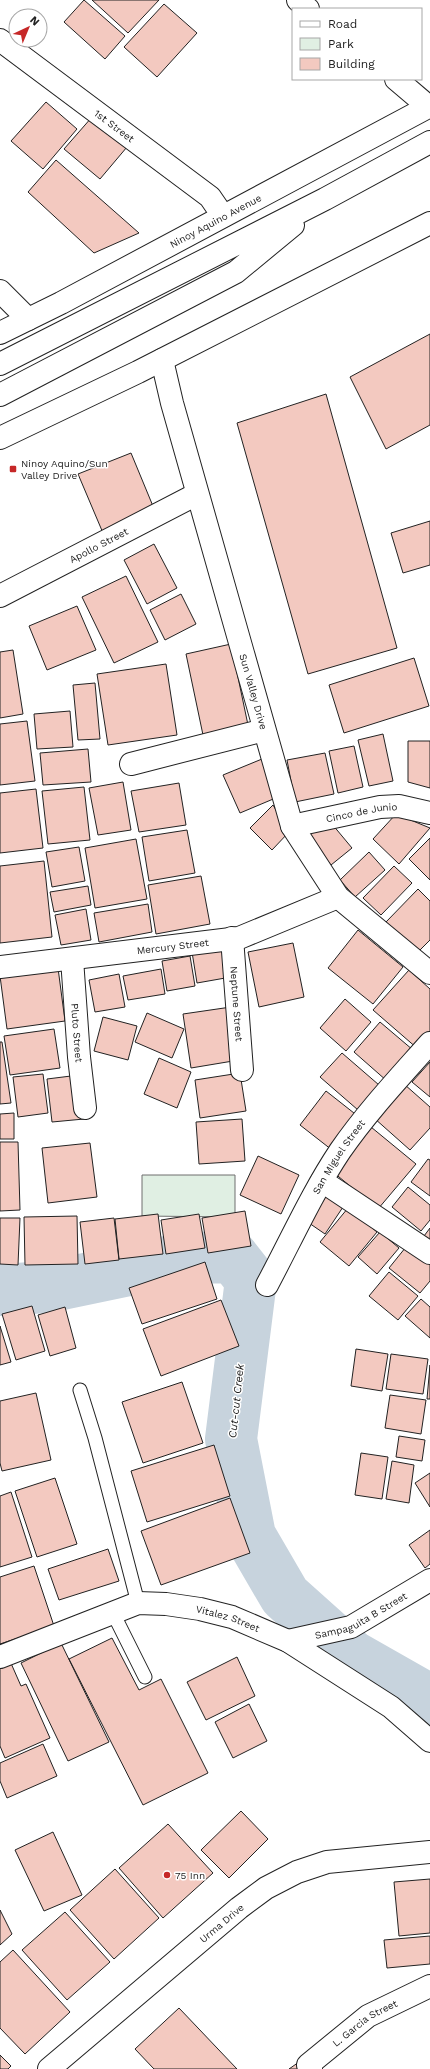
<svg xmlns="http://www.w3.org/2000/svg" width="430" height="2069" font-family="'Work Sans',sans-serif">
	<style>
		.green { fill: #e0efe3; stroke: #6f6f6f }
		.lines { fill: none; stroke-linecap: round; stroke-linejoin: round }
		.river { stroke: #c7d3dd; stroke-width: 52 }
		.building { fill: #f3c9c0; stroke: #222 }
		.service-casing { stroke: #222; stroke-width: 15 }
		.minor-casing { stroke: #222; stroke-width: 24 }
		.primary-casing { stroke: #222; stroke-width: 24 }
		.motorway-casing { stroke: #222; stroke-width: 24 }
		.service { stroke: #fff; stroke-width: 13 }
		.minor { stroke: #fff; stroke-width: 22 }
		.primary { stroke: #fff; stroke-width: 22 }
		.motorway { stroke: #fff; stroke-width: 22 }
		.poi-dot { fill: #c62828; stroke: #fff; stroke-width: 1.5 }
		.labels { text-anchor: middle; stroke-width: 3; stroke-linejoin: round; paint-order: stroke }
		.street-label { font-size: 10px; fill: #222; stroke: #fff }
		.poi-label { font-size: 10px; fill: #222; stroke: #fff; text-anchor: start }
		.water-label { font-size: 11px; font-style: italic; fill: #222; stroke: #fff }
	</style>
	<rect width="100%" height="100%" fill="#fff"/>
	<path class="green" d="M142 1175H235V1217L142 1216Z"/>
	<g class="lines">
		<path class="river" d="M0 1290 47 1287 186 1258 233 1257 251 1280 231 1439 250 1536 285 1596 352 1656 424 1697 430 1703"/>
	</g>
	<path class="building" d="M84 0 125 36 105 59 64 22Z
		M92 0H159L128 33Z
		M164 4 197 33 157 77 124 47Z
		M46 102 77 129 43 169 11 141Z
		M92 117 127 147 100 179 64 149Z
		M56 160 139 233 94 253 28 192Z
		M430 334V425L386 449 350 377Z
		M326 394 397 648 308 674 237 423Z
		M131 453 155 511 103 533 78 474Z
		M430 521V565L403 573 391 533Z
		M154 544 177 588 147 604 124 560Z
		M126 576 158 642 114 663 82 597Z
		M181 594 196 624 165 640 150 610Z
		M77 606 96 650 47 670 29 626Z
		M231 644 248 725 203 735 186 654Z
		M13 650 23 714 0 718V652Z
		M414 658 429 706 344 733 329 685Z
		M166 664 177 735 108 745 97 674Z
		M95 683 100 739 78 740 73 685Z
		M70 711 73 747 37 749 34 714Z
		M27 721 35 781 0 785V724Z
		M383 734 393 781 369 786 358 740Z
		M408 741H430V788L408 782Z
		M354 746 363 787 338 793 329 751Z
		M88 749 91 782 43 785 40 753Z
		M325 753 334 794 295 802 287 760Z
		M262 759 278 797 240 813 223 775Z
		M123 782 131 830 98 835 89 788Z
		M179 783 186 825 139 832 131 791Z
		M84 787 90 840 48 844 42 791Z
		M36 789 43 848 0 853V793Z
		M273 805 289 832 272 850 250 828Z
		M396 814 430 828 399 864 373 839Z
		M327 818 352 848 331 865 306 836Z
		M187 830 195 873 149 881 142 837Z
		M430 838V880L409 859Z
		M136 839 147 899 95 908 85 848Z
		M79 847 85 881 52 887 46 852Z
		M369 852 385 870 355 897 340 880Z
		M44 861 52 937 0 943V866Z
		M394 866 412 883 381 915 363 898Z
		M201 876 210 924 156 934 148 885Z
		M88 886 91 905 54 912 50 892Z
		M418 889 430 901V940L417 953 386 922Z
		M148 904 152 932 99 942 94 913Z
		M86 909 91 940 61 945 55 915Z
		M358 930 403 967 373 1004 328 968Z
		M293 943 304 997 259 1007 248 952Z
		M225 946 231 977 197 983 192 952Z
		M190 956 195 986 167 991 162 961Z
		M58 968 65 1021 7 1029 0 976Z
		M161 969 165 994 128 1000 123 976Z
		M409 970 430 989V1036L418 1049 373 1010Z
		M119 974 125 1007 95 1012 89 980Z
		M345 999 371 1022 346 1051 320 1028Z
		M231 1007 239 1060 191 1068 183 1014Z
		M147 1013 184 1029 172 1058 135 1042Z
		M103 1017 137 1026 128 1060 94 1051Z
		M380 1022 413 1050 387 1081 354 1052Z
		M54 1029 60 1068 10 1075 4 1036Z
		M0 1042H2L11 1103 0 1104Z
		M342 1053 379 1085 358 1110 320 1077Z
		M159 1058 191 1072 177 1108 144 1094Z
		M430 1062V1097L412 1082Z
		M240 1073 246 1111 200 1118 195 1080Z
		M43 1074 48 1113 18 1117 13 1077Z
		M79 1075 84 1119 52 1122 47 1079Z
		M404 1084 430 1107V1128L410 1150 374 1118Z
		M326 1091 359 1117 332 1150 300 1125Z
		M14 1113V1139H0V1114Z
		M242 1119 245 1161 199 1164 196 1122Z
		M371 1127 416 1164 378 1209 333 1172Z
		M0 1142H18L20 1210 0 1211Z
		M90 1143 97 1197 48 1203 42 1148Z
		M258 1156 299 1175 281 1214 240 1195Z
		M428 1159 430 1160V1196L411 1182Z
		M408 1187 430 1205V1220L421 1231 392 1207Z
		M328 1193 345 1204 325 1234 309 1223Z
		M348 1208 377 1232 349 1266 320 1242Z
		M245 1211 251 1246 208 1253 202 1218Z
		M158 1214 163 1254 119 1259 115 1219Z
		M199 1214 205 1248 166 1254 161 1220Z
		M77 1216 78 1264 25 1265 24 1217Z
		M0 1218H20L18 1265 0 1264Z
		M114 1218 119 1260 85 1264 80 1222Z
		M430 1228V1247L421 1240Z
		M380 1232 399 1248 377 1274 358 1257Z
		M410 1242 430 1258V1281L420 1293 389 1268Z
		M205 1262 217 1299 142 1324 129 1288Z
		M389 1272 418 1296 398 1320 369 1296Z
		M421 1299 430 1307V1338L405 1316Z
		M221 1300 239 1346 161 1376 143 1329Z
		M32 1306 45 1351 16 1360 2 1314Z
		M65 1307 76 1348 50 1356 38 1315Z
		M0 1326 11 1362 0 1365Z
		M356 1349 388 1354 382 1391 351 1386Z
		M391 1354 428 1359 423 1394 386 1389Z
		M430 1365V1399H427Z
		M182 1382 203 1443 143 1463 122 1402Z
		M36 1393 51 1460 2 1471 0 1463V1401Z
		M390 1395 426 1400 421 1434 385 1428Z
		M399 1436 425 1440 422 1461 396 1457Z
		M214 1445 230 1496 147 1522 131 1471Z
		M361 1453 388 1457 382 1499 355 1495Z
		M392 1461 414 1465 409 1503 386 1499Z
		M430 1473V1507L415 1483Z
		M55 1478 77 1544 37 1557 15 1491Z
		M11 1492 32 1557 0 1567V1496Z
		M230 1498 250 1553 161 1585 141 1531Z
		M430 1530V1564L425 1568 409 1545Z
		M108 1549 119 1581 59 1600 48 1569Z
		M34 1566 54 1626 0 1644V1577Z
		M112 1638 139 1690 161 1679 208 1773 143 1805 69 1659Z
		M61 1643 109 1742 68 1761 21 1663Z
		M237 1657 255 1696 206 1720 187 1682Z
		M10 1661 21 1686 26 1684 50 1738 5 1758 0 1746V1666Z
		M249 1704 267 1741 233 1758 215 1722Z
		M43 1744 57 1776 7 1798 0 1781V1763Z
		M241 1811 268 1839 229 1878 201 1850Z
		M168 1824 213 1873 163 1918 119 1868Z
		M53 1832 82 1895 44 1911 15 1850Z
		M115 1869 159 1918 114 1959 70 1910Z
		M430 1879V1933L399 1936 394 1882Z
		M0 1910 12 1934 0 1945Z
		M65 1912 110 1962 67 2000 22 1950Z
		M430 1936V1964L387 1968 384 1940Z
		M13 1950 70 2012 25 2054 0 2028V1962Z
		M179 2008 237 2069H154L135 2049Z
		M0 2055 11 2066 8 2069H0Z
		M299 2062 304 2069H289Z"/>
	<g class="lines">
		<g class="service-casing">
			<path id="service" d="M80 1390 95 1438 138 1603
				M113 1613 145 1677"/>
		</g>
		<g class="minor-casing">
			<g id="minor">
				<path d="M298 0 308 9"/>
				<path id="s1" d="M0 40 210 197 223 216"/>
				<path d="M396 79 429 107"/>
				<path d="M0 291 28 319"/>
				<path id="s2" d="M162 360 172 403 292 826 338 897 430 973"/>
				<path id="s3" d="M0 596 197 494"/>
				<path d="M131 764 264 730"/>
				<path id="s4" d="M292 826 380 807 399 806 430 813"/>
				<path id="s5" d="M232 938 242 1070"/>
				<path id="s6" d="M72 959 79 1057 85 1108"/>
				<path id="s7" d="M0 967 239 938 338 897"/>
				<path d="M322 1181 430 1253"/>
				<path id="s8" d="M267 1285C291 1240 312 1193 340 1151 367 1112 399 1078 430 1043"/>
				<path id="s9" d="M288 1641 351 1627 430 1580"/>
				<path id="s10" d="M0 1657 138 1603 166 1604 200 1609 232 1617 288 1641 391 1707 430 1741"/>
				<path id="s11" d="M49 2069 239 1908 266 1888 297 1872 327 1862 430 1852"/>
				<path id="s12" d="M311 2069 308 2065 368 2016 430 1986"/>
			</g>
		</g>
		<g class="primary-casing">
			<g id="primary">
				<path id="s13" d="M0 333 61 303 430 106"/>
				<path d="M0 438 138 372 430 223"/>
			</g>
		</g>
		<g class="motorway-casing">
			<path id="motorway" d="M0 364 325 199 430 142
				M0 395 236 272 293 225"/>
		</g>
		<use href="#service" class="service"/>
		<use href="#minor" class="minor"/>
		<use href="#primary" class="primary"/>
		<use href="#motorway" class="motorway"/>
	</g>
	<g class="poi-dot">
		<rect x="9" y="465" width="8" height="8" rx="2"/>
		<circle cx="167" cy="1875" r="4"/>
	</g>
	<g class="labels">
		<g class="street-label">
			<text dy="4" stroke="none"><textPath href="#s1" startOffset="143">1st Street</textPath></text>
			<text dy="4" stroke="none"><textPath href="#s13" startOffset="243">Ninoy Aquino Avenue</textPath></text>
			<text dy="4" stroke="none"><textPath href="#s3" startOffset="111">Apollo Street</textPath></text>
			<text dy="4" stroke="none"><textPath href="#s2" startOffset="344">Sun Valley Drive</textPath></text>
			<text dy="4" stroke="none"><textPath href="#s4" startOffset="71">Cinco de Junio</textPath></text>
			<text dy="4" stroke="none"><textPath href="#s7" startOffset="174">Mercury Street</textPath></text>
			<text dy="4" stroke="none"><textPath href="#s5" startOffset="66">Neptune Street</textPath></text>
			<text dy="4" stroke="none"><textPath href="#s6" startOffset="74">Pluto Street</textPath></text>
			<text dy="4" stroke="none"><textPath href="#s8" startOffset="147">San MIguel Street</textPath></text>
			<text dy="4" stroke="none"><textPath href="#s9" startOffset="78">Sampaguita B Street</textPath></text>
			<text dy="4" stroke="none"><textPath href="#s10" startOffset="240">Vitalez Street</textPath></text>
			<text dy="4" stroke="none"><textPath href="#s11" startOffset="226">Urma Drive</textPath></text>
			<text dy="4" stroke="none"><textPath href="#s12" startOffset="76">L. Garcia Street</textPath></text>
		</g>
		<g class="poi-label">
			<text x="21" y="467">Ninoy Aquino/Sun<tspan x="21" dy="12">Valley Drive</tspan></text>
			<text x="175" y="1879">75 Inn</text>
		</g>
		<g class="water-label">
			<text transform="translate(236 1401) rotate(-84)" y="4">Cut-cut Creek</text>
		</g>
	</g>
	<rect x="292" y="8" width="130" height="72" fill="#ffffff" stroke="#a7a7a7"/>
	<rect x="300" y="21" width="20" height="6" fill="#ffffff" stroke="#a7a7a7"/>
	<text x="328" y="28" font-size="12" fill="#222222">Road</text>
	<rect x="300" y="38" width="20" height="12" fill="#e0efe3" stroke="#a7a7a7"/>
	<text x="328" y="48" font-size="12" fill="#222222">Park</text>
	<rect x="300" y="58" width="20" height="12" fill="#f3c9c0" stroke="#a7a7a7"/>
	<text x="328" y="68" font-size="12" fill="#222222">Building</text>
	<g transform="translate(28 28) rotate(44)"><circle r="19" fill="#ffffff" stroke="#a7a7a7"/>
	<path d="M0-3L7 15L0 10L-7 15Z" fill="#c62828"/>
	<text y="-6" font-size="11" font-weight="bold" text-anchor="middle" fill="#222222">N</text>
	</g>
</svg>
